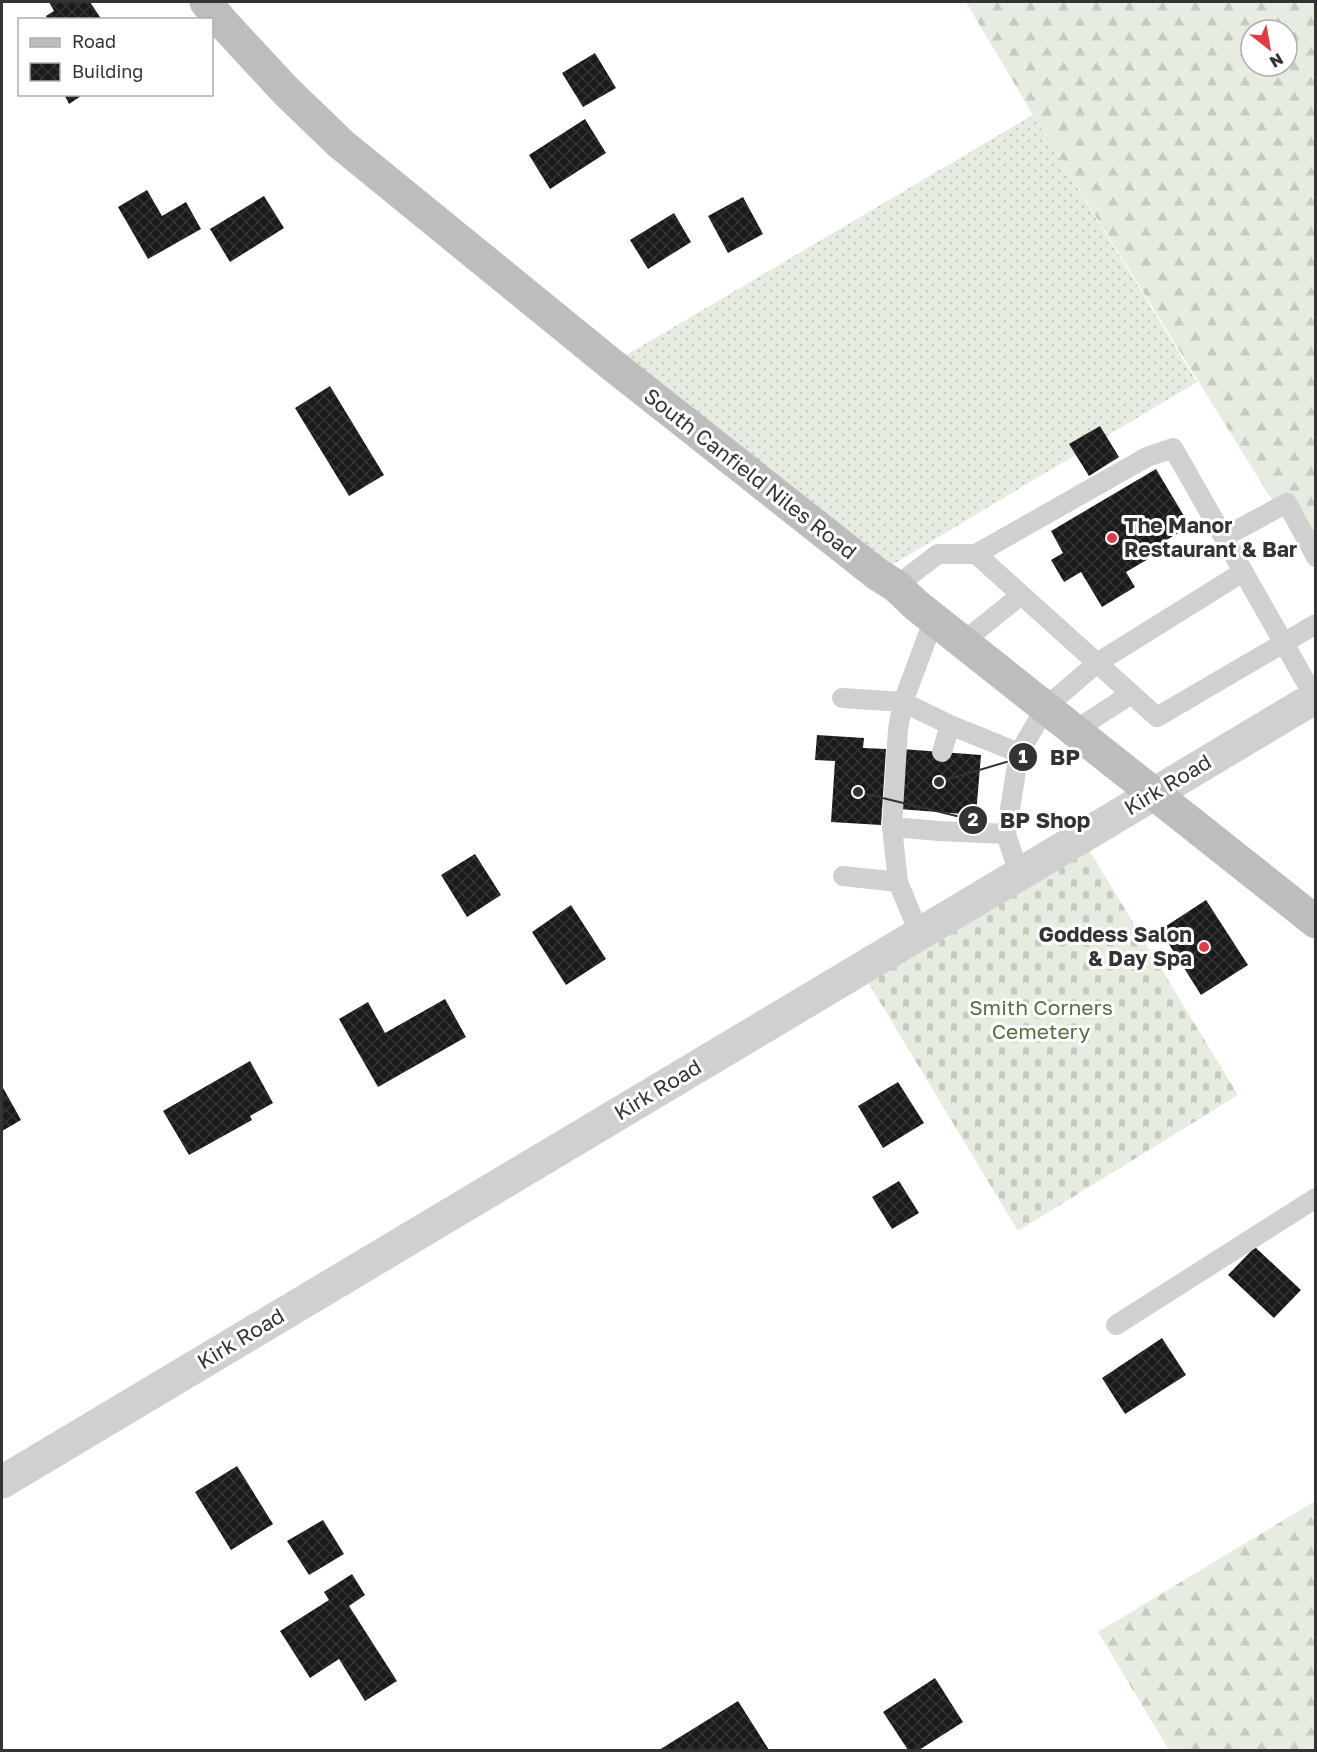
<svg xmlns="http://www.w3.org/2000/svg" width="1317" height="1752" font-family="'Golos Text',sans-serif">
	<style>
		.grass { fill: url(#grass-dots) }
		.forest { fill: url(#forest-firs); fill-rule: evenodd }
		.cemetery { fill: url(#cemetery-stones) }
		.building { fill: url(#building-cross-hatch) }
		.lines { fill: none; stroke-linecap: round; stroke-linejoin: round }
		.service { stroke: #d0d0d0; stroke-width: 20 }
		.tertiary { stroke: #d0d0d0; stroke-width: 33 }
		.secondary { stroke: #bdbdbd; stroke-width: 33 }
		.poi-dot { fill: #e63946; stroke: #fff; stroke-width: 2 }
		.labels { text-anchor: middle; stroke-width: 6; stroke-linejoin: round; paint-order: stroke }
		.street-label { font-size: 21px; fill: #333; stroke: #fff }
		.poi-label { font-size: 21px; font-weight: bold; fill: #333; stroke: #fff; text-anchor: start }
		.park-label { font-size: 21px; fill: #56703f; stroke: #fff }
		.leader { fill: none; stroke: #333; stroke-width: 2 }
		.callout-dot { fill: #333; stroke: #fff; stroke-width: 2 }
		.mark-label { font-size: 18px; text-anchor: middle; font-weight: bold; fill: #fff }
		.callout-label { font-size: 22px; text-anchor: middle; font-weight: bold; fill: #333; stroke: #fff; stroke-width: 6; stroke-linejoin: round; paint-order: stroke }
	</style>
	<defs>
		<pattern id="grass-dots" width="8" height="8" patternUnits="userSpaceOnUse" patternTransform="scale(1.5)"><rect width="8" height="8" fill="#e6ecdf"/><path d="M2 2h.1M6 6h.1" fill="none" stroke="#c6cbc0" stroke-width="1.8" stroke-linecap="round"/></pattern>
		<pattern id="forest-firs" width="22" height="20" patternUnits="userSpaceOnUse" patternTransform="scale(1.5)"><rect width="22" height="20" fill="#e6ecdf"/><path d="M5 1l3.5 6h-7zM16 11l3.5 6h-7z" fill="#c6cbc0"/></pattern>
		<pattern id="cemetery-stones" width="16" height="16" patternUnits="userSpaceOnUse" patternTransform="scale(1.5)"><rect width="16" height="16" fill="#e6ecdf"/><path d="M2 7V4a2 2 0 0 1 4 0v3zM10 15v-3a2 2 0 0 1 4 0v3z" fill="#c6cbc0"/></pattern>
		<pattern id="building-cross-hatch" width="8" height="8" patternUnits="userSpaceOnUse" patternTransform="scale(1.5)"><rect width="8" height="8" fill="#1a1a1a"/><path d="M0 0l8 8M0 8l8-8" fill="none" stroke="#333"/></pattern>
	</defs>
	<rect width="100%" height="100%" fill="#fff"/>
	<path class="grass" d="M1033 115 1197 382 877 574 611 364Z"/>
	<path class="forest" d="M966 2H1315V569L1033 115ZM1251 30H1287V66H1251Z
		M1315 1501V1750H1169L1098 1632Z"/>
	<path class="cemetery" d="M1081 837 1238 1095 1018 1231 860 969Z"/>
	<path class="building" d="M49 2H90L102 20H48L46 16 54 11Z
		M595 53 616 88 583 107 562 73Z
		M64 94H84L69 104Z
		M585 119 606 153 550 189 529 155Z
		M147 190 162 216 186 202 201 229 148 259 118 207Z
		M264 196 284 228 230 262 210 229Z
		M743 197 763 234 728 253 708 216Z
		M674 213 691 242 648 269 630 240Z
		M330 386 384 475 349 496 295 408Z
		M1100 426 1119 457 1089 476 1069 444Z
		M1156 469 1190 526 1158 545 1162 551 1126 572 1135 587 1102 607 1081 572 1064 582 1051 560 1063 553 1051 531Z
		M817 735 864 738 863 748 886 749 881 825 831 822 835 761 815 760Z
		M902 749 981 755 976 815 899 809Z
		M475 854 501 895 467 917 441 875Z
		M1206 900 1248 965 1201 995 1160 930Z
		M571 905 606 959 566 985 532 932Z
		M445 999 466 1037 378 1087 339 1019 368 1002 385 1033Z
		M250 1061 273 1103 250 1116 252 1120 189 1155 163 1111Z
		M898 1082 924 1123 883 1148 858 1106Z
		M2 1086 21 1120 2 1131Z
		M899 1181 919 1213 892 1229 872 1197Z
		M1255 1247 1301 1290 1274 1318 1228 1275Z
		M1162 1338 1186 1375 1125 1414 1102 1378Z
		M237 1466 273 1524 231 1550 195 1492Z
		M323 1520 344 1554 309 1575 287 1541Z
		M352 1574 365 1595 349 1606 397 1681 365 1701 339 1659 310 1678 280 1631 329 1600 324 1592Z
		M935 1678 963 1722 919 1750H908L883 1712Z
		M738 1701 769 1750H659Z"/>
	<g class="lines">
		<path class="service" d="M1224 537 1287 503 1316 557
			M896 586 938 554H976
			M934 619 903 702 950 725 1019 753 1046 707 1097 663 1243 572
			M963 642 1021 595
			M842 698 903 702 898 729 892 827 939 831 1006 834 1019 753
			M1315 698C1267 614 1220 531 1173 448L1147 457 976 554 1157 717 1316 624
			M1074 731 1131 694
			M942 752 950 725
			M892 827 898 882 919 933
			M1006 834 1019 874
			M843 876 898 882
			M1116 1325 1316 1198"/>
		<path class="tertiary" d="M2 1482 1316 697"/>
		<path class="secondary" d="M206 2 222 22 286 91 341 144 611 364 877 574 896 586 916 605 1316 922"/>
	</g>
	<g class="poi-dot">
		<circle cx="1112" cy="538" r="6"/>
		<circle cx="1204" cy="947" r="6"/>
	</g>
	<g class="labels">
		<g class="street-label">
			<text transform="translate(750 474) rotate(38)" y="7">South Canfield Niles Road</text>
			<text transform="translate(1168 785) rotate(-31)" y="7">Kirk Road</text>
			<text transform="translate(658 1090) rotate(-31)" y="7">Kirk Road</text>
			<text transform="translate(241 1339) rotate(-31)" y="7">Kirk Road</text>
		</g>
		<g class="poi-label">
			<text x="1124" y="533">The Manor<tspan x="1124" dy="24">Restaurant &amp; Bar</tspan></text>
			<text x="1192" y="942" text-anchor="end">Goddess Salon<tspan x="1192" dy="24">&amp; Day Spa</tspan></text>
		</g>
		<g class="park-label">
			<text x="1041" y="1015">Smith Corners<tspan x="1041" dy="24">Cemetery</tspan></text>
		</g>
	</g>
	<path class="leader" d="M939 782L1023 757M858 792L973 820"/>
	<g class="callout-dot">
		<circle cx="939" cy="782" r="6"/>
		<circle cx="858" cy="792" r="6"/>
		<circle cx="1023" cy="757" r="15"/>
		<circle cx="973" cy="820" r="15"/>
	</g>
	<g class="mark-label">
		<text x="1023" y="763">1</text>
		<text x="973" y="826">2</text>
	</g>
	<g class="callout-label">
		<text x="1065" y="765">BP</text>
		<text x="1045" y="828">BP Shop</text>
	</g>
	<rect width="1317" height="1752" fill="none" stroke="#333333" stroke-width="6"/>
	<rect x="18" y="18" width="195" height="78" fill="#ffffff" stroke="#adadad" stroke-width="1.5"/>
	<rect x="30" y="38" width="30" height="9" fill="#bdbdbd" stroke="#adadad" stroke-width="1.5"/>
	<text x="72" y="48" font-size="18" fill="#333333">Road</text>
	<rect x="30" y="63" width="30" height="18" fill="url(#building-cross-hatch)" stroke="#adadad" stroke-width="1.5"/>
	<text x="72" y="78" font-size="18" fill="#333333">Building</text>
	<g transform="translate(1269 48) rotate(149)"><circle r="28" fill="#ffffff" stroke="#adadad" stroke-width="1.5"/>
	<path d="M0-4.5L10 22L0 15L-10 22Z" fill="#e63946"/>
	<text y="-9" font-size="16" font-weight="bold" text-anchor="middle" fill="#333333">N</text>
	</g>
</svg>
